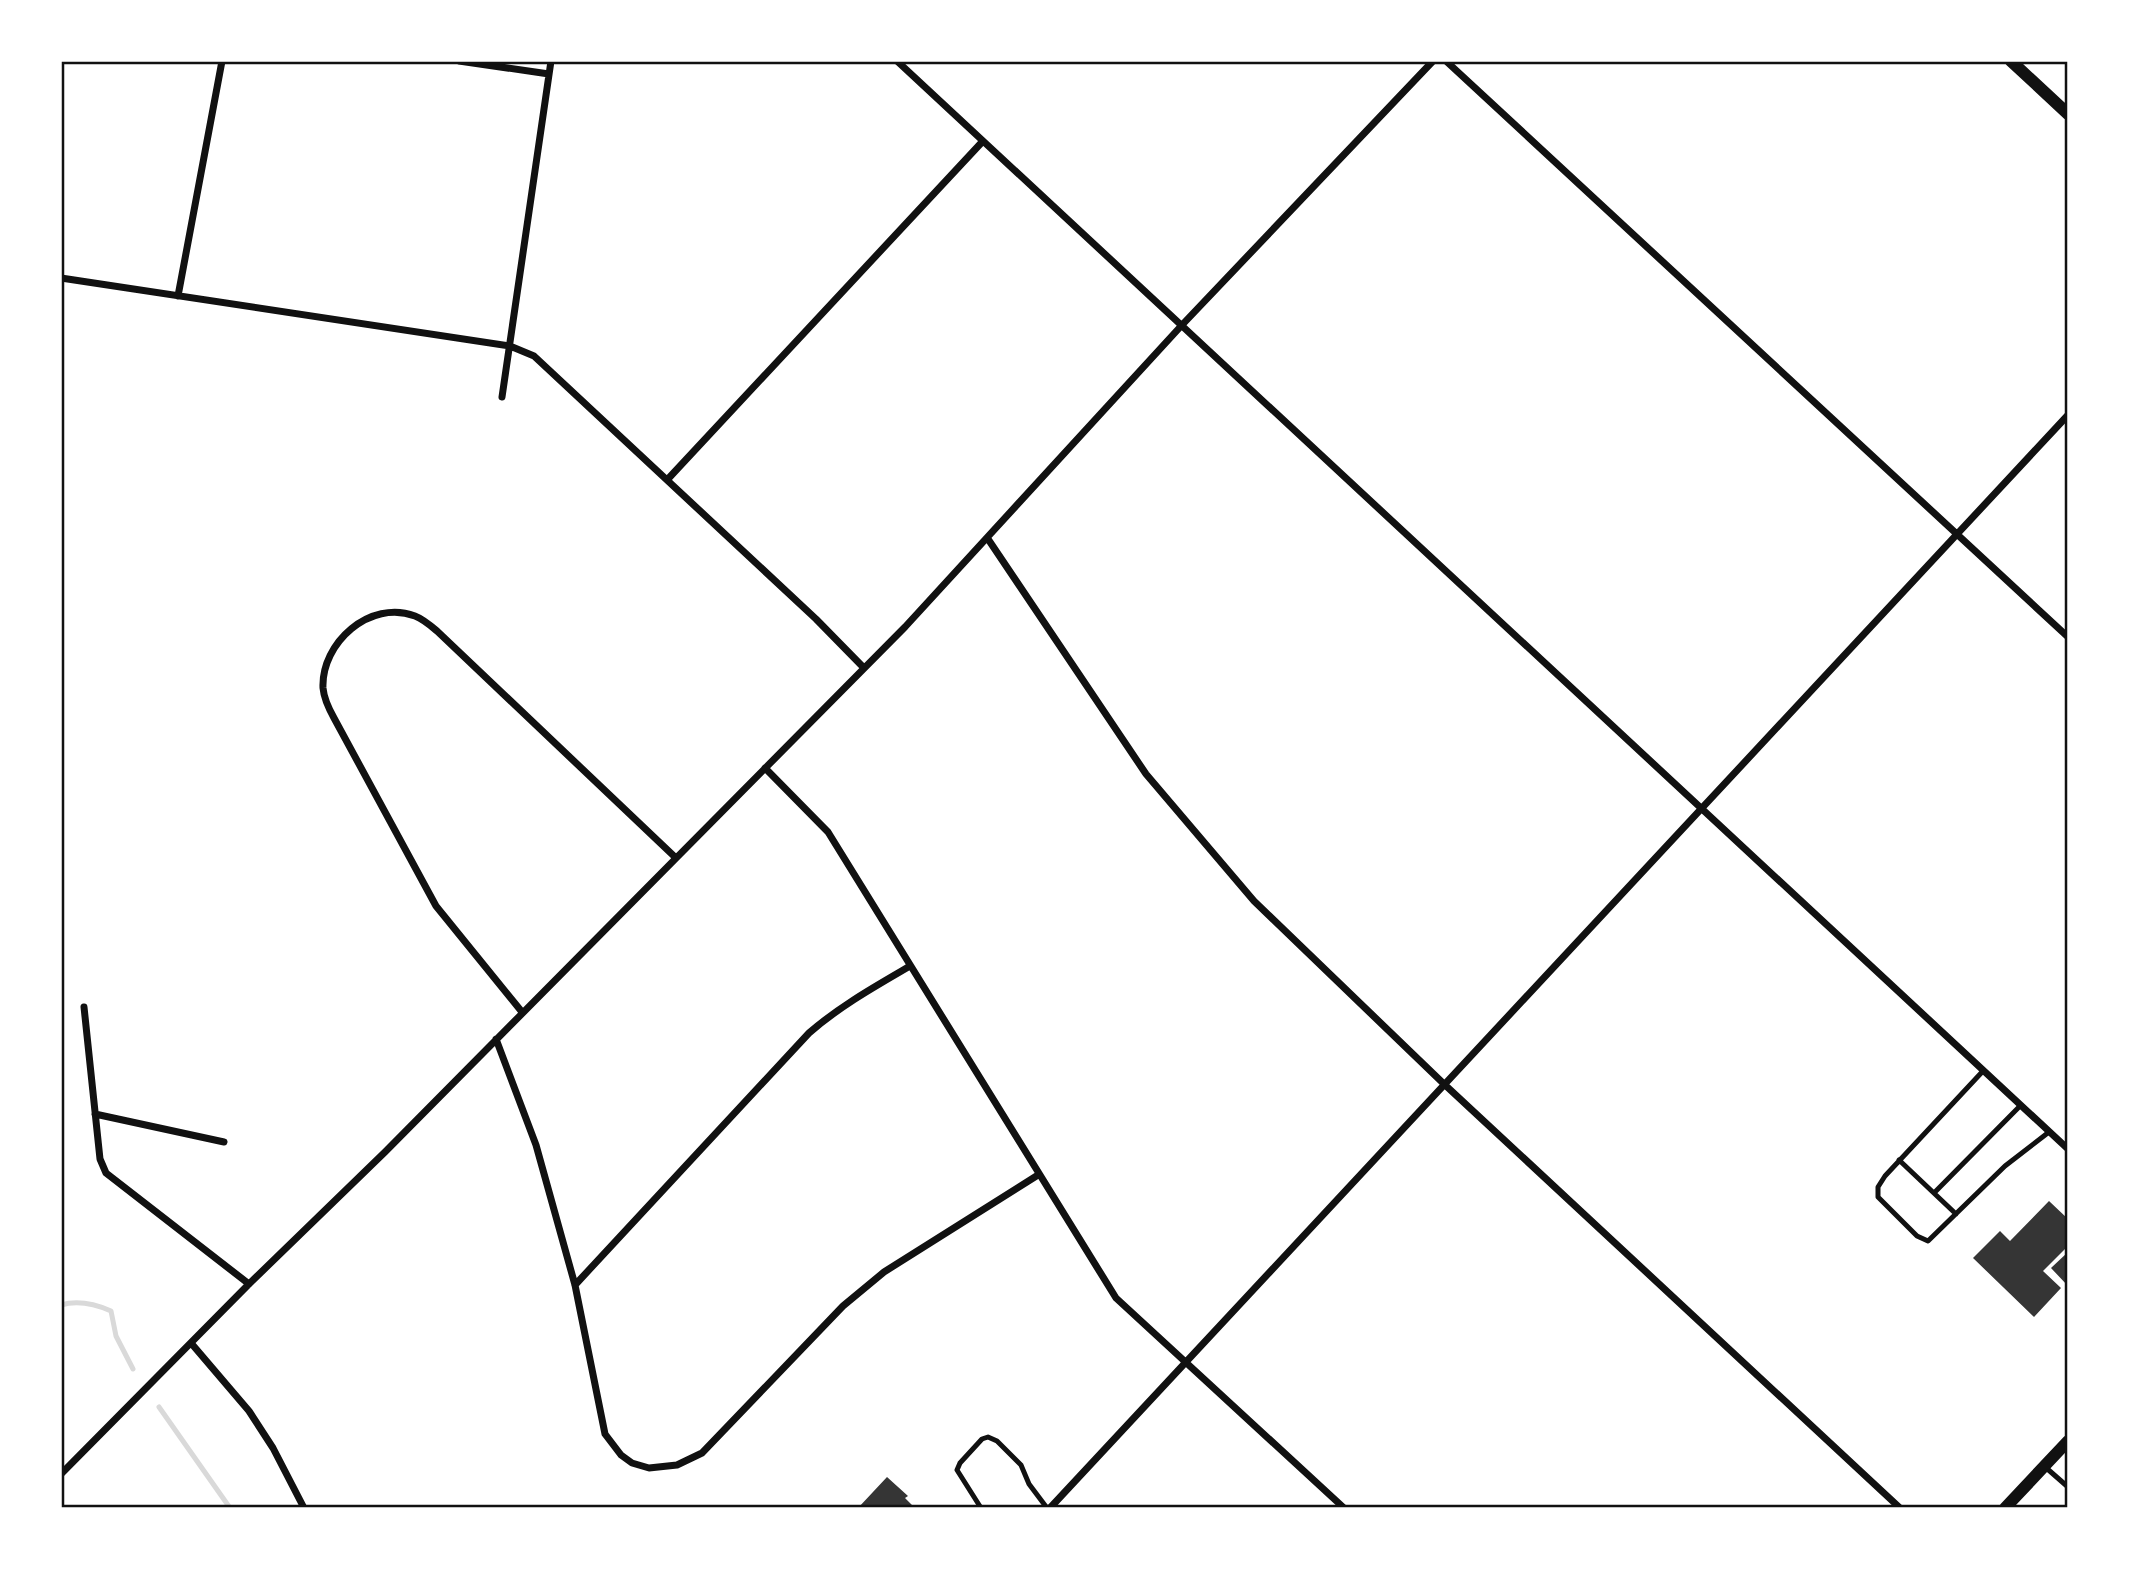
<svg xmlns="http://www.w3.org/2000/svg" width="2129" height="1569" font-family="'PT Sans',sans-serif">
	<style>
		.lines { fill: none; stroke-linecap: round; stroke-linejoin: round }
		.stream { stroke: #d9d9d9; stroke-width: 5 }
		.building { fill: #353535 }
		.service { stroke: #111; stroke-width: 5 }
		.minor { stroke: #111; stroke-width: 7 }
		.tertiary { stroke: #111; stroke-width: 12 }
		.neatline { fill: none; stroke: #111; stroke-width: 2.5 }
	</style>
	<rect width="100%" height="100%" fill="#fff"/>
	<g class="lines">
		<path class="stream" d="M61 1305C78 1300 95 1304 111 1311L116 1336 133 1369
			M159 1407 230 1508"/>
	</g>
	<path class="building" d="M2049 1201 2068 1219V1246L2043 1271 2061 1288 2034 1317 1973 1258 2000 1231 2010 1241Z
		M2068 1252V1286L2051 1268Z
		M887 1477 908 1496 905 1498 915 1508H858Z"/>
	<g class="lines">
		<path class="service" d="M1983 1071 1885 1176 1878 1187V1197L1917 1236 1928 1241 2005 1166 2049 1132
			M1899 1160 1956 1214
			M1934 1193 2020 1106
			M2044 1466 2068 1487
			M981 1508 957 1470 960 1463 982 1439 988 1437 997 1441 1021 1465 1029 1484 1047 1508"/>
		<path class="minor" d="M459 61 549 74
			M897 61 2068 1149
			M1446 61 2068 637
			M61 278 510 346 534 356 816 619 864 668
			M178 296 222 61
			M502 397 551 61
			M667 480 983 141
			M988 539 1146 774 1254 901 1444 1084 1900 1508
			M765 768 828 832 1116 1298 1344 1508
			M84 1007 100 1159 106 1173 249 1284
			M522 1012 436 906 334 718C329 709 324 699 323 688 321 643 370 599 415 616 423 619 430 625 437 631L676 858
			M496 1039 536 1145 575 1285 605 1434 621 1455 632 1463 649 1468 677 1465 702 1453 843 1306 884 1272 1038 1175
			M95 1114 224 1142
			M575 1285 809 1033C840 1006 874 987 910 966
			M191 1343 249 1411 273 1448 304 1508
			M61 1474 249 1284 385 1152 905 627 1182 325 1433 61
			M1050 1508 2068 415"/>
		<path class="tertiary" d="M2011 61 2068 114
			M2005 1508 2068 1441"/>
	</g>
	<rect width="2129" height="1569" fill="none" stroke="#ffffff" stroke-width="126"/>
	<rect x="63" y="63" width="2003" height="1443" class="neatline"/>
</svg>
